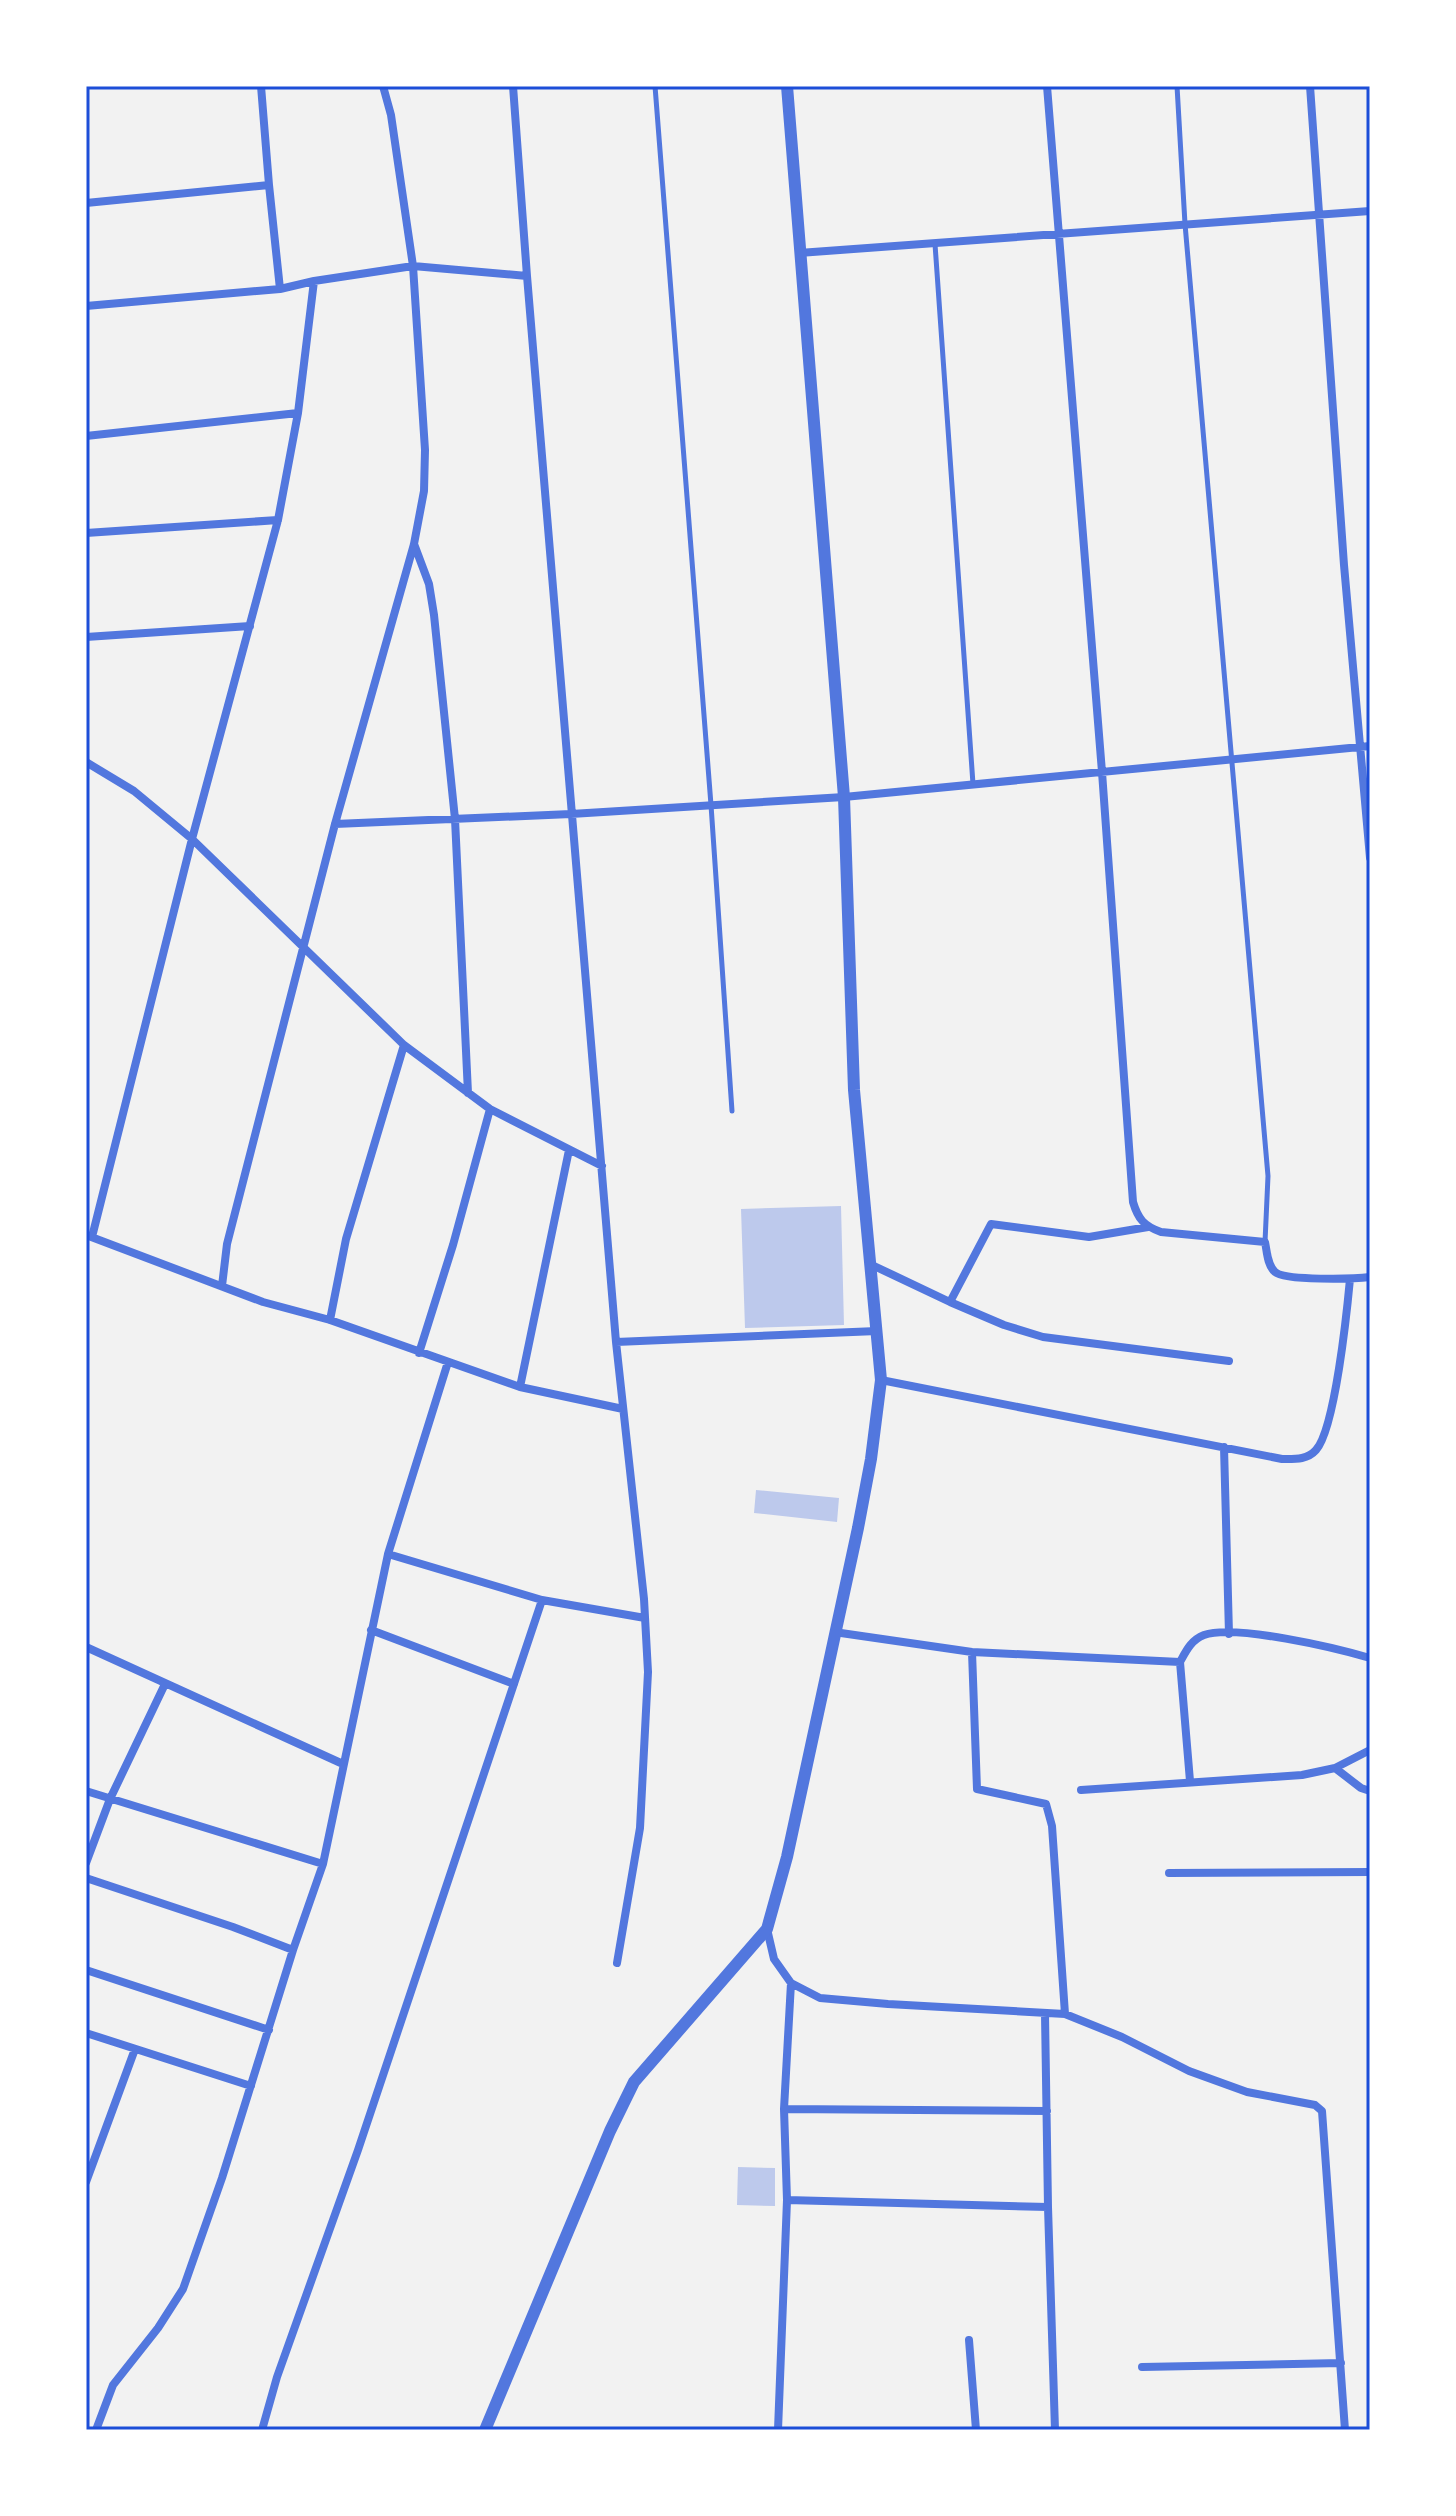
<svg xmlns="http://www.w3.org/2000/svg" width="1456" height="2516" font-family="'Open Sans',sans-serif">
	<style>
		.building { fill: #bdc9ec }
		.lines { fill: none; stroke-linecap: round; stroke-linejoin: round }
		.service { stroke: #5277de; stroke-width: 5 }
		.minor { stroke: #5277de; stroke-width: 8 }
		.tertiary { stroke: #5277de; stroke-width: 12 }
		.neatline { fill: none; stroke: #1d4ed8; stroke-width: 3 }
	</style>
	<rect width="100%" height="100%" fill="#f2f2f2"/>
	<path class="building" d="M841 1206 844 1325 745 1328 741 1209Z
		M756 1490 839 1498 837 1522 754 1513Z
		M738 2167 775 2168V2206L737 2205Z"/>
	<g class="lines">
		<path class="service" d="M655 86 711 805 732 1111
			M1177 86 1185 224 1268 1176 1265 1242
			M935 244 973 784"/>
		<path class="minor" d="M261 86 269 185 280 289 314 281 413 266 527 276
			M513 86 527 276 616 1342 644 1599 648 1672 640 1828 617 1963
			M1047 86 1102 772 1133 1202C1138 1219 1144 1226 1161 1232L1265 1242C1267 1251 1267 1265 1275 1272 1285 1281 1354 1279 1370 1277
			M1310 86 1344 565 1370 858
			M86 203 269 185
			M799 253 1370 211
			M86 306 280 289
			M86 436 298 413
			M86 533 278 520
			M414 544 429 584 434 615 455 819 468 1093
			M86 637 250 626
			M86 762 134 791 192 839 404 1045 490 1109 602 1166
			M335 824 571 814 844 797 1370 746
			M86 1235 263 1302 330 1320 520 1387 623 1409
			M92 1237 192 839 278 520 298 413 314 281
			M872 1265 950 1302 1004 1325 1043 1337 1229 1361
			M222 1286 227 1244 335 824 414 544 424 491 425 450 413 266 391 115 383 86
			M950 1302 991 1224 1089 1237 1148 1227
			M330 1320 346 1239 404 1045
			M616 1342 877 1331
			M419 1353 453 1245 490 1109
			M881 1380 1282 1459C1295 1459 1307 1460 1316 1450 1335 1429 1347 1311 1350 1279
			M520 1387 569 1150
			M1224 1447 1229 1634
			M388 1554 542 1600 645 1618
			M371 1630 514 1684
			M834 1632 972 1652 1180 1662
			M86 1647 343 1764
			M972 1652 977 1789 1046 1804 1052 1826 1065 2014
			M1335 1768 1361 1788 1370 1791
			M1190 1781 1180 1662C1186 1651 1191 1640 1204 1635 1235 1624 1336 1648 1370 1658
			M1081 1790 1302 1775 1335 1768 1370 1750
			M86 1791 323 1864
			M86 1863 110 1799 165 1684
			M1169 1873 1370 1872
			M86 1878 233 1927 293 1950
			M767 1929 774 1959 791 1983 820 1998 888 2004 1065 2014 1122 2037 1189 2071 1247 2092 1315 2105 1322 2111 1345 2430
			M86 1970 269 2030
			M1045 2014 1048 2207 1055 2430
			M86 2033 251 2086
			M784 2109 1047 2111
			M86 2182 135 2049
			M787 2200 1048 2207
			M969 2340 976 2430
			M1142 2367 1341 2363
			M96 2430 113 2385 158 2328 183 2289 222 2178 293 1950 323 1864 388 1554 448 1362
			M262 2430 277 2377 358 2150 542 1600
			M778 2430 787 2200 784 2109 791 1983"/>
		<path class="tertiary" d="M485 2430 610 2131 634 2082 767 1929 787 1857 858 1528 871 1459 881 1380 854 1090 844 797 787 86"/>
	</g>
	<rect width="1456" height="2516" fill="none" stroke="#ffffff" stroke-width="176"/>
	<rect x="88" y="88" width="1280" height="2340" class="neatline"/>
</svg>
